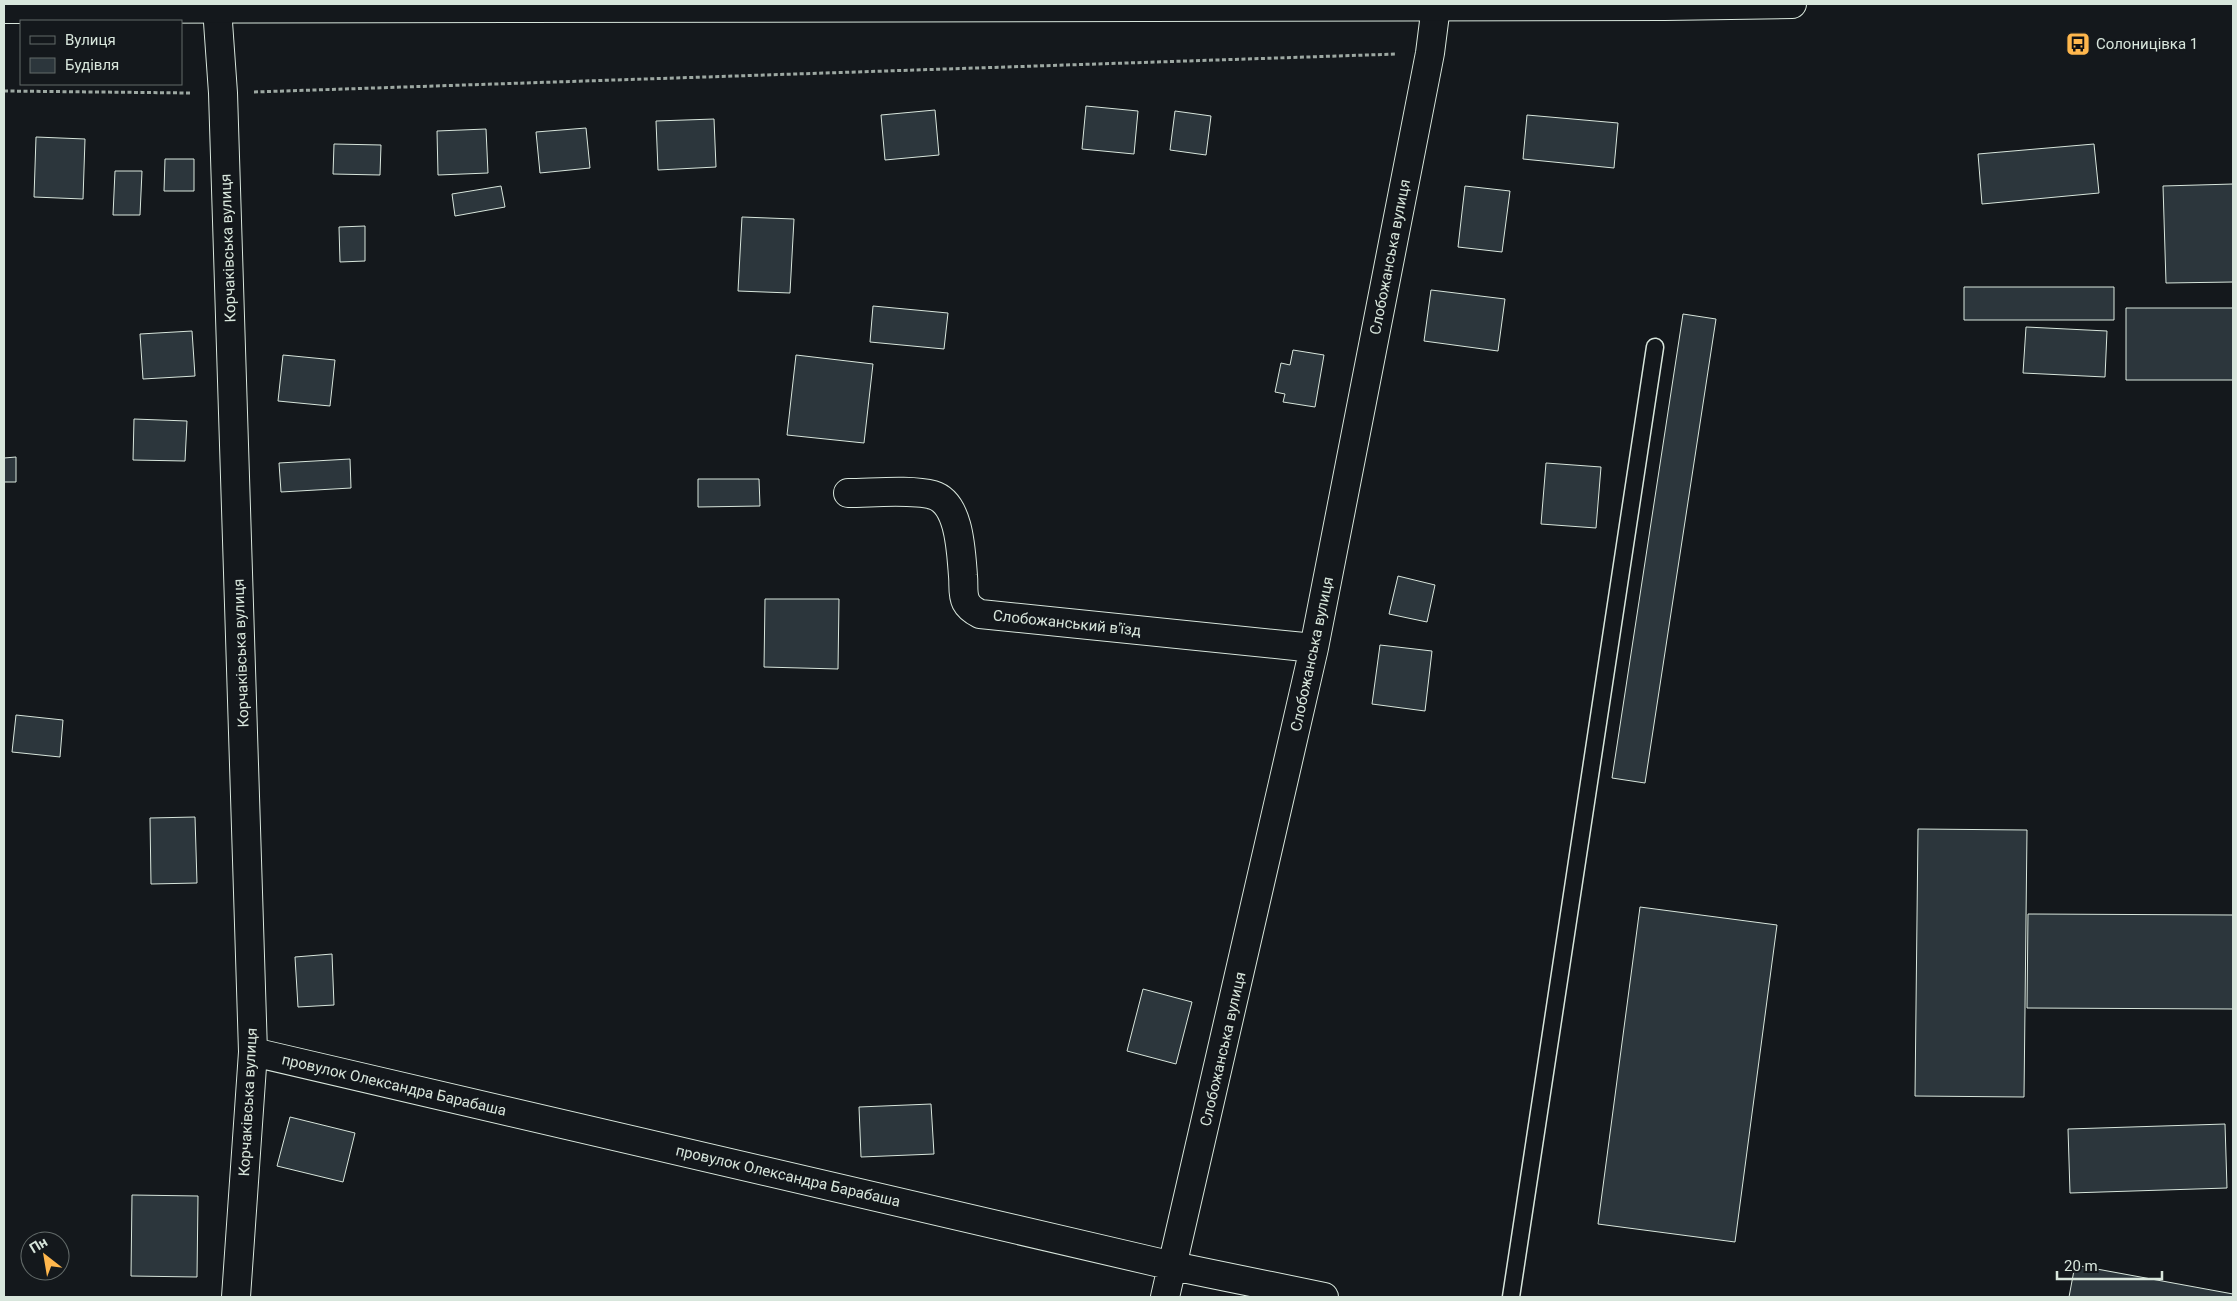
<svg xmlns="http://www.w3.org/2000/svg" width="2237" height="1301" font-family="Roboto,sans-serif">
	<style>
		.building { fill: #2c363c; stroke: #d8e6dc }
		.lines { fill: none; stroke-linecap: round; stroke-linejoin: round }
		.service-casing { stroke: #d8e6dc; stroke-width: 19 }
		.minor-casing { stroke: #d8e6dc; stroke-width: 30 }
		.primary-casing { stroke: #d8e6dc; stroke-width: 30 }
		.path { stroke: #9da8a2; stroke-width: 3; stroke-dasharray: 4 2.5; stroke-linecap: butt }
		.service { stroke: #14181c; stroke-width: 16 }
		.minor { stroke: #14181c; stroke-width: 28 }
		.primary { stroke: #14181c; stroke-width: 28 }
		.labels { text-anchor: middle; stroke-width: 4; stroke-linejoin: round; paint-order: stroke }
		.poi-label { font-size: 15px; fill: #d8e6dc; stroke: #14181c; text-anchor: start }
		.street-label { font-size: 15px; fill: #d8e6dc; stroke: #14181c }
	</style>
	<rect width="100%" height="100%" fill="#14181c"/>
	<path class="building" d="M1086 106 1138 111 1134 154 1082 149Z
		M935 110 939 155 885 160 881 115Z
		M1175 111 1211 116 1206 155 1170 150Z
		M1527 115 1618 123 1614 168 1523 159Z
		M714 119 716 167 658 170 656 121Z
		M586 128 590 168 540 173 536 132Z
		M486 129 488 173 438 175 437 131Z
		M36 137 85 139 83 199 34 197Z
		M334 144 381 145 380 175 333 174Z
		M2094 144 2099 193 1982 204 1978 154Z
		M165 159H194V191H164Z
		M115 171H142L140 215H113Z
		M2233 184V282L2166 283 2163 186Z
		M501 186 505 207 455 216 452 194Z
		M1465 186 1510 191 1502 252 1458 247Z
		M742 217 794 219 790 293 738 291Z
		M365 226V261L340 262 339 227Z
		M1964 287H2114V320H1964Z
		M1431 290 1505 299 1498 351 1424 341Z
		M873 306 948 313 944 349 870 342Z
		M2126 308H2233V380H2126Z
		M1683 314 1716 319 1645 783 1612 778Z
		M2026 327 2107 331 2105 377 2023 373Z
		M192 331 195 376 143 379 140 334Z
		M1293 350 1324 355 1315 407 1283 402 1285 394 1275 392 1281 363 1290 365Z
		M283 355 335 360 330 406 278 401Z
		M796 355 873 364 864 443 787 435Z
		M134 419 187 421 185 461 133 460Z
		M16 457V482H4V458Z
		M350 459 351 488 281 492 279 463Z
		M1546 463 1601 467 1596 528 1541 524Z
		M698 479H759L760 506 698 507Z
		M1398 576 1435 585 1427 622 1389 614Z
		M765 599H839L838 669 764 667Z
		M1380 645 1432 651 1425 711 1372 704Z
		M16 715 63 720 60 757 12 752Z
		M195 817 197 883 151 884 150 818Z
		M1918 829 2027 830 2024 1097 1915 1096Z
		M1640 907 1777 925 1735 1242 1598 1224Z
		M2028 914 2233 915V1009L2027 1008Z
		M332 954 334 1005 298 1007 295 957Z
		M1143 989 1192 1002 1176 1064 1127 1051Z
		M931 1104 934 1154 861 1157 859 1107Z
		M290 1117 355 1133 343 1182 277 1166Z
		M2225 1124 2227 1188 2070 1193 2068 1129Z
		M132 1195 198 1196 197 1277 131 1276Z
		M2075 1265 2233 1294V1297H2069Z"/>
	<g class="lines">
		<g class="service-casing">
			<path id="service" d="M1511 1297 1655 347"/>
		</g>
		<g class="minor-casing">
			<path id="minor" d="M217 8 223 93 253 1052 236 1297
				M848 493C871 493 912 489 933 495 960 503 961 552 963 576 964 585 962 594 966 602 969 608 974 611 980 614L1314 648
				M253 1052 1173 1266 1324 1297
				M1165 1297 1314 648 1430 53 1436 6"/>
		</g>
		<g class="primary-casing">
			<path id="primary" d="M4 9 1665 6 1792 4"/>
		</g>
		<path class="path" d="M4 91 191 93
			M254 92 1397 54"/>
		<use href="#service" class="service"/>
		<use href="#minor" class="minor"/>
		<use href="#primary" class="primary"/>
	</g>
	<defs>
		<g id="bus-square" transform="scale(1.25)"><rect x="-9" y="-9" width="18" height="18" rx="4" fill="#ffb74d" stroke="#14181c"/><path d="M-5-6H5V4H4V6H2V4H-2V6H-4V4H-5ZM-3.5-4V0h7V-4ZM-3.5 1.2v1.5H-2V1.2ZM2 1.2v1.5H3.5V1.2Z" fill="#111"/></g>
	</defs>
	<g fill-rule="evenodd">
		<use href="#bus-square" x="2078" y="44"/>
	</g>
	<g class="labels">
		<g class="poi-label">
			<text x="2096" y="49">Солоницівка 1</text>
		</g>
		<g class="street-label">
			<text transform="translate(228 248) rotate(-92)" y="5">Корчаківська вулиця</text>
			<text transform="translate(1390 257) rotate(-79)" y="5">Слобожанська вулиця</text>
			<text transform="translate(1067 623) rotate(6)" y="5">Слобожанський в'їзд</text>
			<text transform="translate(241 653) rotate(-92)" y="5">Корчаківська вулиця</text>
			<text transform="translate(1312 654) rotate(-78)" y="5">Слобожанська вулиця</text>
			<text transform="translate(1223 1049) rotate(-77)" y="5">Слобожанська вулиця</text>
			<text transform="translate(394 1085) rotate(13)" y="5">провулок Олександра Барабаша</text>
			<text transform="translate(248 1102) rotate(-87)" y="5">Корчаківська вулиця</text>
			<text transform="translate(788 1176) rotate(13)" y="5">провулок Олександра Барабаша</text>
		</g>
	</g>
	<rect width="2237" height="1301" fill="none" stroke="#d8e6dc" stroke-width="10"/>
	<rect x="20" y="20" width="162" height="65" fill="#14181c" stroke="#626a69"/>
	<rect x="30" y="36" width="25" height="8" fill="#14181c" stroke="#626a69"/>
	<text x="65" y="45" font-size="15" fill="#d8e6dc">Вулиця</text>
	<rect x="30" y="58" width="25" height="15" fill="#2c363c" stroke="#626a69"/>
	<text x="65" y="70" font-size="15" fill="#d8e6dc">Будівля</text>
	<g transform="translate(45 1256) rotate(329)"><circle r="24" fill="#14181c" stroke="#626a69"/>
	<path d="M0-4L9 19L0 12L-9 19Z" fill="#ffb74d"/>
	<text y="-8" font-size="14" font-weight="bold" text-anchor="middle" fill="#d8e6dc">Пн</text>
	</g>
	<path d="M2057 1271v8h105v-8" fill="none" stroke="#d8e6dc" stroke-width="2.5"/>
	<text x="2064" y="1271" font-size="15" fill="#d8e6dc" stroke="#14181c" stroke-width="4" paint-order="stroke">20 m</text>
</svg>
